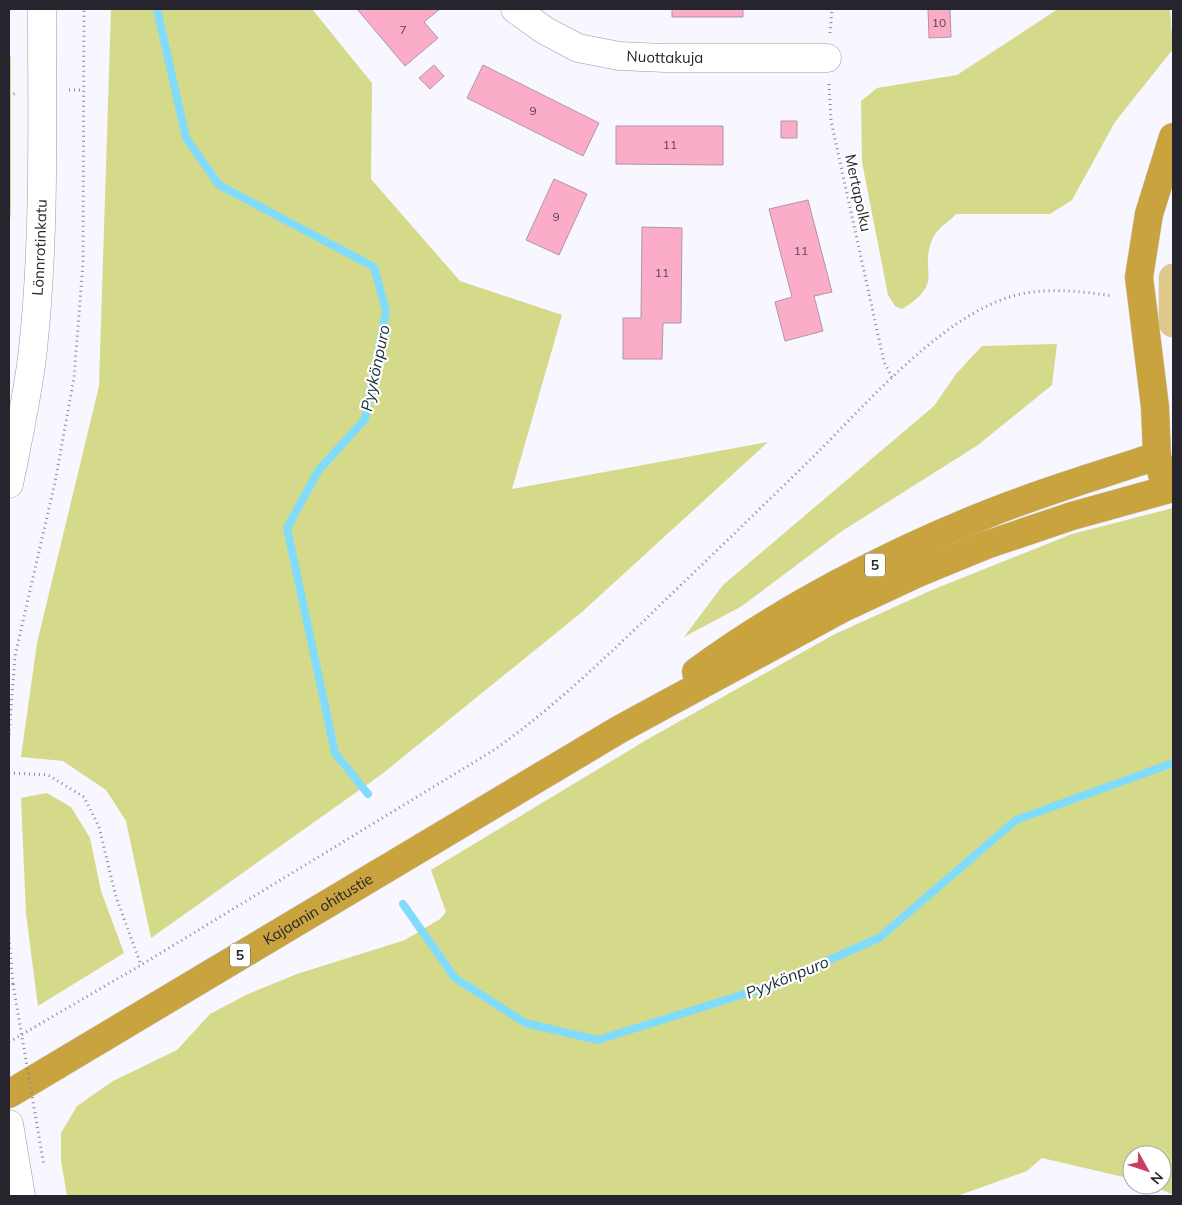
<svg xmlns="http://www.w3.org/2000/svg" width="1182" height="1205" font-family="Mulish,sans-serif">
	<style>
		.green { fill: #d4da8a }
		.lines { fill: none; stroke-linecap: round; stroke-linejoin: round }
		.stream { stroke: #81dcfc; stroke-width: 8 }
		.building { fill: #faacc9; stroke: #ae979e }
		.minor-casing { stroke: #9b98ac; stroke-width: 29 }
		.major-casing { stroke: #d4d3d5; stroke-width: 29 }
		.highway-casing { stroke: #d4d3d5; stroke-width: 29 }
		.path { stroke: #898890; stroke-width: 3; stroke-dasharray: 1 4; stroke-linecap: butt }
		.minor { stroke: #fff; stroke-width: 28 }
		.major { stroke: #dfc88b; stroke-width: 28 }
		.highway { stroke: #c9a33d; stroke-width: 28 }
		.path-bridge { stroke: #898890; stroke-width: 3; stroke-dasharray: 1 4; stroke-linecap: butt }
		.labels { text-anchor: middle; stroke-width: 4.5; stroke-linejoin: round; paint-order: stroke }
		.number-label { font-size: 12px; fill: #5b4754 }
		.shield { fill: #fff; stroke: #67666c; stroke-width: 1 }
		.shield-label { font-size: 14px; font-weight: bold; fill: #26252d }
		.street-label { font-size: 15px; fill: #26252d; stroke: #fff }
		.water-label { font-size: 16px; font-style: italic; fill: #182d35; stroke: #fff }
	</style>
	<rect width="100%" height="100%" fill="#f8f6ff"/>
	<path class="green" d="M111 9H312L372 83 371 179 460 281 562 315 512 489 768 442 582 612 382 774 151 938 126 821 106 790 63 761 21 757 37 643 99 386Z
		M1058 9H1170L1173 49 1115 122 1072 200 1050 214H956C950 221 938 228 934 236 916 272 948 280 902 309L895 306 888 295 862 162 861 101 877 88 957 75Z
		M11 56V213L9 227V57Z
		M1057 344 1052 385 978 445 842 531 742 606 684 637 723 585 934 406 956 374 982 346Z
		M1173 508V1195L1152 1185H1162V1155H1132V1179L1042 1158 1027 1171 957 1196H67L61 1161V1133L77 1106 113 1081 177 1050 210 1014 248 994 297 974 405 940 440 919 446 912 431 870 648 739 833 635 932 590 1072 534Z
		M47 793 71 807 90 838 101 891 124 953 38 1006 26 914 21 798Z"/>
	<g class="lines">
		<path class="stream" d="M157 9 186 138 219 185 374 267 386 311 365 419 318 471 287 528 335 753 368 794
			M403 904 455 978 525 1023 598 1040 770 986 879 938 1016 820 1173 763"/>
	</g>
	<path class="building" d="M357 9H440L424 22 438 38 405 66Z
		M672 9H743V17H672Z
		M928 9H950L951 37 929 38Z
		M434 65 444 76 430 89 419 78Z
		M483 65 599 123 583 156 467 98Z
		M781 121H797V138H781Z
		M616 126H723V165L616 164Z
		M554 179 587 194 559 255 526 240Z
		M808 200 832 292 814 296 823 331 785 341 775 302 792 297 769 209Z
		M642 227 682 228 681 323H663L662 359H623V318H641Z"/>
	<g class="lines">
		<g class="minor-casing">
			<g id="minor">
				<path id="s1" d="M515 9 544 30 578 48 619 56 665 58H827"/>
				<path id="s2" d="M9 484C18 439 28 395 33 349 45 236 42 122 42 9"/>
				<path d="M9 1124 21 1196"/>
			</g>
		</g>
		<g class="major-casing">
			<path id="major" d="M1173 278V323"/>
		</g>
		<g class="highway-casing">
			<g id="highway">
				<path d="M1162 474 1157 456 1155 407 1139 277 1149 214 1173 137"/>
				<path d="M696 672C778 611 889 553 985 515 1041 492 1100 475 1157 456"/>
				<path id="s3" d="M9 1094 620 729 843 608 918 573 986 545 1072 516 1173 488"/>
			</g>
		</g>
		<path class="path" d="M830 33 832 9
			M829 84 831 121 884 362 892 378
			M69 90H83
			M9 96 16 93
			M9 735 15 656 55 482 74 378 83 263 84 9
			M9 773 48 775 84 797 99 827 116 897 141 965
			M9 938 13 984
			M9 1042 141 965 494 750C553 708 604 659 656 609 710 557 763 506 816 454 867 403 931 329 998 301 1034 286 1074 290 1112 296"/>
		<use href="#minor" class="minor"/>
		<use href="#major" class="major"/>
		<use href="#highway" class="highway"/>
		<path class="path-bridge" d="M13 984 44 1166"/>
	</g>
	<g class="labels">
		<g class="number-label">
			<text x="939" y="27">10</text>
			<text x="403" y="34">7</text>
			<text x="533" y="115">9</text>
			<text x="670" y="149">11</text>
			<text x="556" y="221">9</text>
			<text x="801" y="255">11</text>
			<text x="662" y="277">11</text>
		</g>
		<g class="shield">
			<rect x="865" y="553.5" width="20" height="23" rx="4"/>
			<rect x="230" y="943.5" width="20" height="23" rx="4"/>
		</g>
		<g class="shield-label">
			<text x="875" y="570">5</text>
			<text x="240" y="960">5</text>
		</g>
		<g class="street-label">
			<text dy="5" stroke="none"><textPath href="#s1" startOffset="162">Nuottakuja</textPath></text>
			<text transform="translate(858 193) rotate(78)" y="5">Mertapolku</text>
			<text dy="5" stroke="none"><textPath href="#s2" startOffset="239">Lönnrotinkatu</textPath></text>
			<text dy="5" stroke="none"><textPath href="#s3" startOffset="360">Kajaanin ohitustie</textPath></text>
		</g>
		<g class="water-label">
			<text transform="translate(375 368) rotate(-78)" y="6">Pyykönpuro</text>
			<text transform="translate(787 977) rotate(-22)" y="6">Pyykönpuro</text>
		</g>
	</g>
	<rect width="1182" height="1205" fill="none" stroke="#26252d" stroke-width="20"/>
	<g transform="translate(1147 1170) rotate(130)"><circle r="24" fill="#ffffff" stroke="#a8a8ab"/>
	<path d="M0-4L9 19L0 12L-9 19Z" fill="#cc3d63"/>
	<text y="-8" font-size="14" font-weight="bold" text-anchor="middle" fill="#26252d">N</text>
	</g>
</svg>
